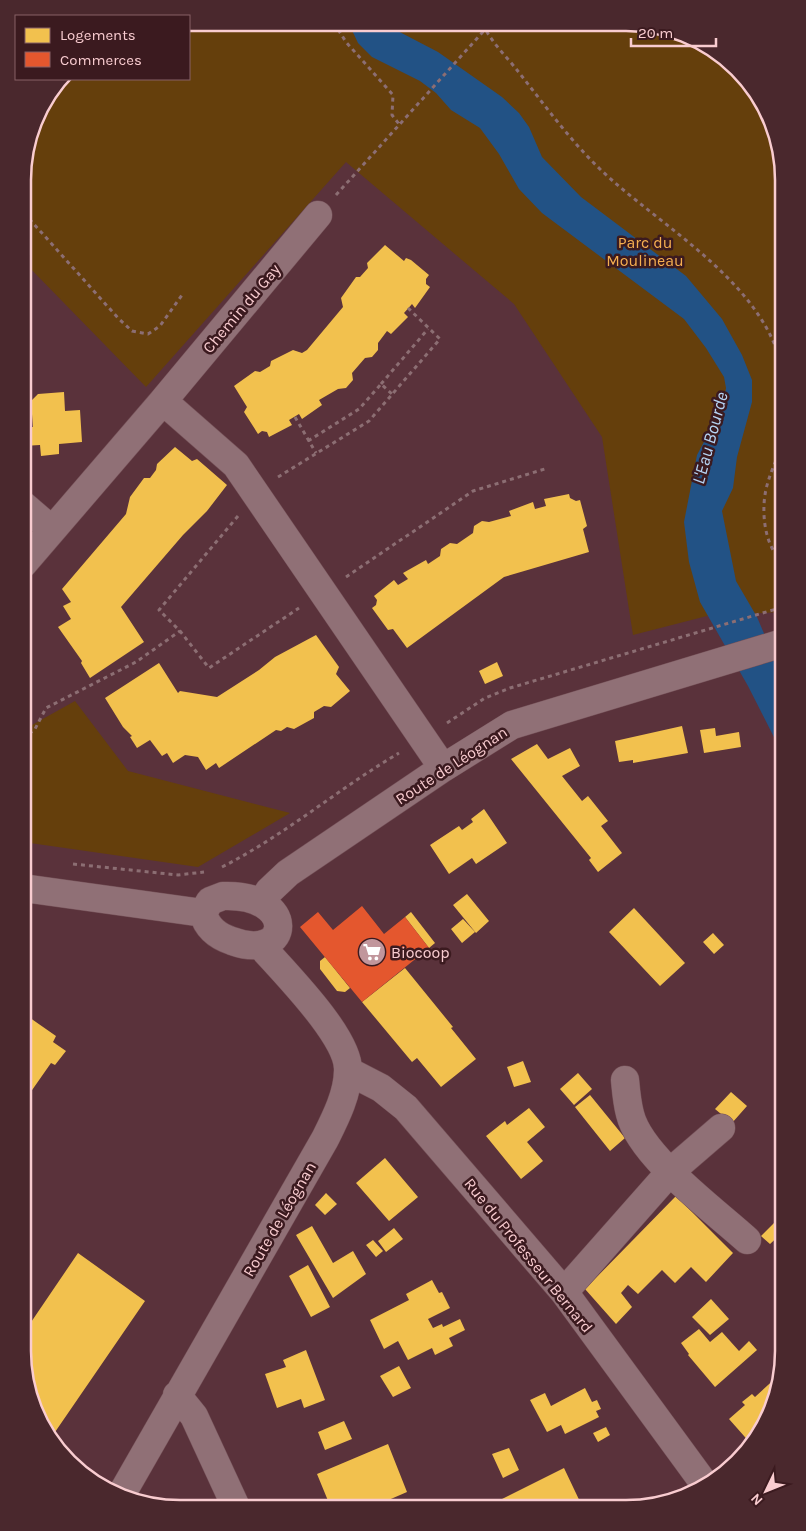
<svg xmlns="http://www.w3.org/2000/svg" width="806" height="1531" font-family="Karla,sans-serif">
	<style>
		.green { fill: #653f0c }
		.water { fill: #225285 }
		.homes { fill: #f2c14e }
		.shops { fill: #e4572e }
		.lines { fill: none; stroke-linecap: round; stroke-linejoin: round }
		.minor-casing { stroke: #745057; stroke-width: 29 }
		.path { stroke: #8c6e73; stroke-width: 3; stroke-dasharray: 4 4; stroke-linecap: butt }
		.minor { stroke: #907076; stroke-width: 28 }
		.labels { text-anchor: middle; stroke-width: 5; stroke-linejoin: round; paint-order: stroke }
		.park-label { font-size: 16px; fill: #f6af50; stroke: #3b1a1f }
		.street-label { font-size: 16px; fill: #f9ccd0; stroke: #3b1a1f }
		.poi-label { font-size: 16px; fill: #f9ccd0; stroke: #3b1a1f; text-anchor: start }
		.water-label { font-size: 18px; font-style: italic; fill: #b6d3f3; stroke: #3b1a1f }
		.rim { fill: none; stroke: #f9ccd0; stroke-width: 2.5 }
	</style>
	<rect width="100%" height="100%" fill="#5a323b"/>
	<path class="green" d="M189 23 656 25 730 62 775 130 783 180V612L707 616 633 635 602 437 514 304 346 162 146 387 24 262V160L39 110 63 79H189Z
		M75 701 128 771 290 813 198 867 23 842V730Z"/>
	<path class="water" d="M349 24H388L392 28 438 52 502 97 519 113 529 127 542 157 581 197 686 276 722 319 742 355 752 380V402L737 457 733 488 722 511 736 581 757 617 783 678V755L748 686 700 602 689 562 684 522 697 455 723 406 726 388 724 377 706 348 684 319 542 213 519 189 499 154 480 128 451 110 436 93 420 81 372 57 358 43Z"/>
	<path class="homes" d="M385 245 404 261 406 258 411 260 429 275 426 279V284L430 287 415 308 412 304 404 313 408 317 391 334 387 331 378 343V350L372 357 365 358 352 373 353 380 346 388 338 389 319 400 322 405 302 419 299 414 289 420 292 425 269 437 267 432 262 431 258 434 244 412 247 407 234 386 255 371 260 372 270 366 271 361 293 350 302 353 307 350 343 307 341 298 356 277H360L368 268 367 263Z
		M64 392 65 411 80 410 82 442 59 444V454L41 456 40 445 23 446 24 427H33L31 401 38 394Z
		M175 447 192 461 197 459 227 485 207 511 183 535 121 607 144 642 90 678 81 663 82 661 58 627 71 619 63 606 71 602 62 589 126 514 130 497 144 478H150L156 470 157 464Z
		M569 494 570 498 576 501 580 500 587 526 583 529 589 552 504 577 407 648 393 629 388 630 372 608 376 605 377 600 374 596 394 580 398 585 408 579 403 573 426 560 428 564 440 556 441 549 450 543 457 544 473 533 474 526 482 521 489 522 511 516 509 511 533 502 535 509 546 506 544 499Z
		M316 635 339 667 336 674 350 691 331 707 324 706 314 712V718L294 729 287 727 281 731 276 730 219 768 216 763 206 770 198 757 185 755 173 763 167 753 162 756 150 740 137 748 130 737 132 736 123 727 105 698 159 663 178 693 180 691 217 697 259 670 275 657Z
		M497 662 503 676 485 684 479 671Z
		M682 726 688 753 633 763V760L619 762 615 741Z
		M715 728 716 736 739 732 741 747 704 753 700 730Z
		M537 744 548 759 570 748 580 766 562 776 582 801 588 796 608 821 601 826 622 853 598 872 589 860 591 858 511 759Z
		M484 809 507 843 476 864 472 858 449 874 430 845 459 826 462 830 473 822 471 819Z
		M467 894 489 921 476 933 453 905Z
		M634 908 685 963 660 986 609 932Z
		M411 912 435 943 429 948 405 917Z
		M463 919 475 932 462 943 451 929Z
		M713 933 724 945 714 954 703 942Z
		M325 957 350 988 345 992 337 991 320 969V961Z
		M405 968 453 1027 451 1028 476 1059 441 1087 417 1058 412 1062 362 1002Z
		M23 1013 56 1036 53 1042 66 1051 55 1065 51 1063 23 1103Z
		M523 1061 531 1082 514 1087 507 1067Z
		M578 1073 592 1089 574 1105 560 1089Z
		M731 1092 747 1106 732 1123 715 1109Z
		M590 1095 625 1138 610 1151 575 1107Z
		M529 1108 545 1127 527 1142 543 1161 521 1179 486 1136 505 1121 507 1125Z
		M385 1158 418 1197 389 1221 356 1183Z
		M326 1193 337 1204 325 1215 315 1205Z
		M676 1196 733 1253 706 1282 691 1267 675 1283 662 1270 638 1294 628 1285 621 1293 632 1307 616 1324 585 1289Z
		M774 1223 783 1232 770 1244 761 1236Z
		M312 1226 333 1263 353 1251 366 1274 333 1298 296 1235Z
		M394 1228 403 1239 386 1252 378 1241Z
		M373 1240 383 1251 376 1257 366 1245Z
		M78 1253 145 1301 53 1435 31 1401 22 1351 23 1334Z
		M308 1265 330 1307 311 1317 289 1276Z
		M432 1280 439 1293 442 1292 450 1308 428 1319 433 1328 442 1324 443 1327 460 1319 465 1330 449 1338 453 1346 435 1355 432 1348 408 1360 398 1341 384 1349 370 1320 409 1300 406 1294Z
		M711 1299 729 1319 710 1335 692 1317Z
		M699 1329 710 1342 722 1332 739 1351 749 1341 757 1350 715 1387 688 1355 689 1354 681 1343Z
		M306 1350 325 1400 304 1408 301 1399 277 1408 265 1374 286 1367 283 1360Z
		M399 1366 411 1388 393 1397 380 1376Z
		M780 1374 772 1411 752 1445 729 1419 745 1405 742 1402 752 1394 755 1397Z
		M585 1388 592 1402 597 1400 601 1409 596 1411 599 1417 565 1434 561 1425 547 1432 530 1400 545 1393 551 1406Z
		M344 1421 352 1439 325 1450 318 1432Z
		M606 1427 610 1435 598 1442 593 1433Z
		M388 1444 407 1492 370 1508H331L317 1474Z
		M509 1448 519 1470 503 1478 492 1454Z
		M564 1468 583 1508H495L492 1504Z"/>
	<path class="shops" d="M362 906 384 934 405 917 429 948 362 1002 300 927 318 912 333 930Z"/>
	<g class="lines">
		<g class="minor-casing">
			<path id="minor" d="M163 401 318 215
				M23 505 52 530
				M23 564 163 401 236 465 443 768
				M23 888 203 913
				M223 896C297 893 293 963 232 941 217 936 207 928 203 913L210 901Z
				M262 902 269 891 288 873 443 768 512 725 783 643
				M348 1071 381 1088 406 1108 564 1292 706 1486
				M625 1080C626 1091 627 1103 630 1114 640 1156 714 1210 747 1240
				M564 1292 670 1172 721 1128
				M177 1395 194 1416 236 1507
				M120 1497 325 1139C335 1119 348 1094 348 1070 349 1037 284 972 261 946"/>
		</g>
		<path class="path" d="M334 23 346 42 393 95 392 115 399 124
			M439 24 445 27 484 29
			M483 24C490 41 506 56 517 70 547 108 576 149 613 181 673 234 768 289 783 373
			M336 195 490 24
			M24 213 118 318 132 331 148 334 160 326 182 295
			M381 384 428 329
			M295 417 316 453
			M308 441 359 409 381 384 392 394
			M278 477 369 421 440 339 408 308
			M238 516 159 610 180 631 209 668 299 608
			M783 562C763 546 760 506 768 482 772 468 779 455 783 441
			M346 577 473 491 548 468
			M447 723 485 698 510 688 783 607
			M23 739 35 729 46 708 136 662 180 631
			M73 864 178 875 204 872
			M222 867C285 835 338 789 399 753"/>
		<use href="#minor" class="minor"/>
	</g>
	<defs>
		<g id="supermarket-disc" transform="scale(1.4375)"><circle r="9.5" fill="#c1969c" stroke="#3b1a1f"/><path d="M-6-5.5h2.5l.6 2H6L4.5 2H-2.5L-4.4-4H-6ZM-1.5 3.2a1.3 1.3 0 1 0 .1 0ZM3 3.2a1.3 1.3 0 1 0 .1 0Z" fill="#fff"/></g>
	</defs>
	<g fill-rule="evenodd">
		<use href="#supermarket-disc" x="372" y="952"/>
	</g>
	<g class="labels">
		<g class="park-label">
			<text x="645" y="248">Parc du<tspan x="645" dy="18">Moulineau</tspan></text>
		</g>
		<g class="street-label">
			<text transform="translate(241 308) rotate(-50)" y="6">Chemin du Gay</text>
			<text transform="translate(451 765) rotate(-33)" y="6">Route de Léognan</text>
			<text transform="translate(279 1219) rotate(-60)" y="6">Route de Léognan</text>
			<text transform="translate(529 1255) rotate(51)" y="6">Rue du Professeur Bernard</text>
		</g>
		<g class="poi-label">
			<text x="391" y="958">Biocoop</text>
		</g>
		<g class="water-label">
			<text transform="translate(710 438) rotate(-75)" y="6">L'Eau Bourde</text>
		</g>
	</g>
	<path d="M0 0H806V1531H0ZM180 31H626A149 149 0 0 1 775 180V1351A149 149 0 0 1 626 1500H180A149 149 0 0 1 31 1351V180A149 149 0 0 1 180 31Z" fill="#4a282d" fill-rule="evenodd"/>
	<path class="rim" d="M180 31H626A149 149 0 0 1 775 180V1351A149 149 0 0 1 626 1500H180A149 149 0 0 1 31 1351V180A149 149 0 0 1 180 31Z"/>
	<rect x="15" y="15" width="175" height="65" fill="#3b1a1f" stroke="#876166"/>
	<rect x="25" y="28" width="25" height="15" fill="#f2c14e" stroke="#876166"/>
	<text x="60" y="40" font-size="15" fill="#f9ccd0">Logements</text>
	<rect x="25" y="52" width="25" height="15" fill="#e4572e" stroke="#876166"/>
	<text x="60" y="65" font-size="15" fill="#f9ccd0">Commerces</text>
	<g transform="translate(766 1491) rotate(227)" stroke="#3b1a1f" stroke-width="4" paint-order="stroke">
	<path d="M0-4L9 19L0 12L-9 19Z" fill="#f9ccd0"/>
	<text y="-8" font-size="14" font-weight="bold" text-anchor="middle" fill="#f9ccd0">N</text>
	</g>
	<path d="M631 38v8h85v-8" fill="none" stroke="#f9ccd0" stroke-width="2.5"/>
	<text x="638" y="38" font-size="15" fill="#f9ccd0" stroke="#3b1a1f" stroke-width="4" paint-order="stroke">20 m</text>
</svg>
